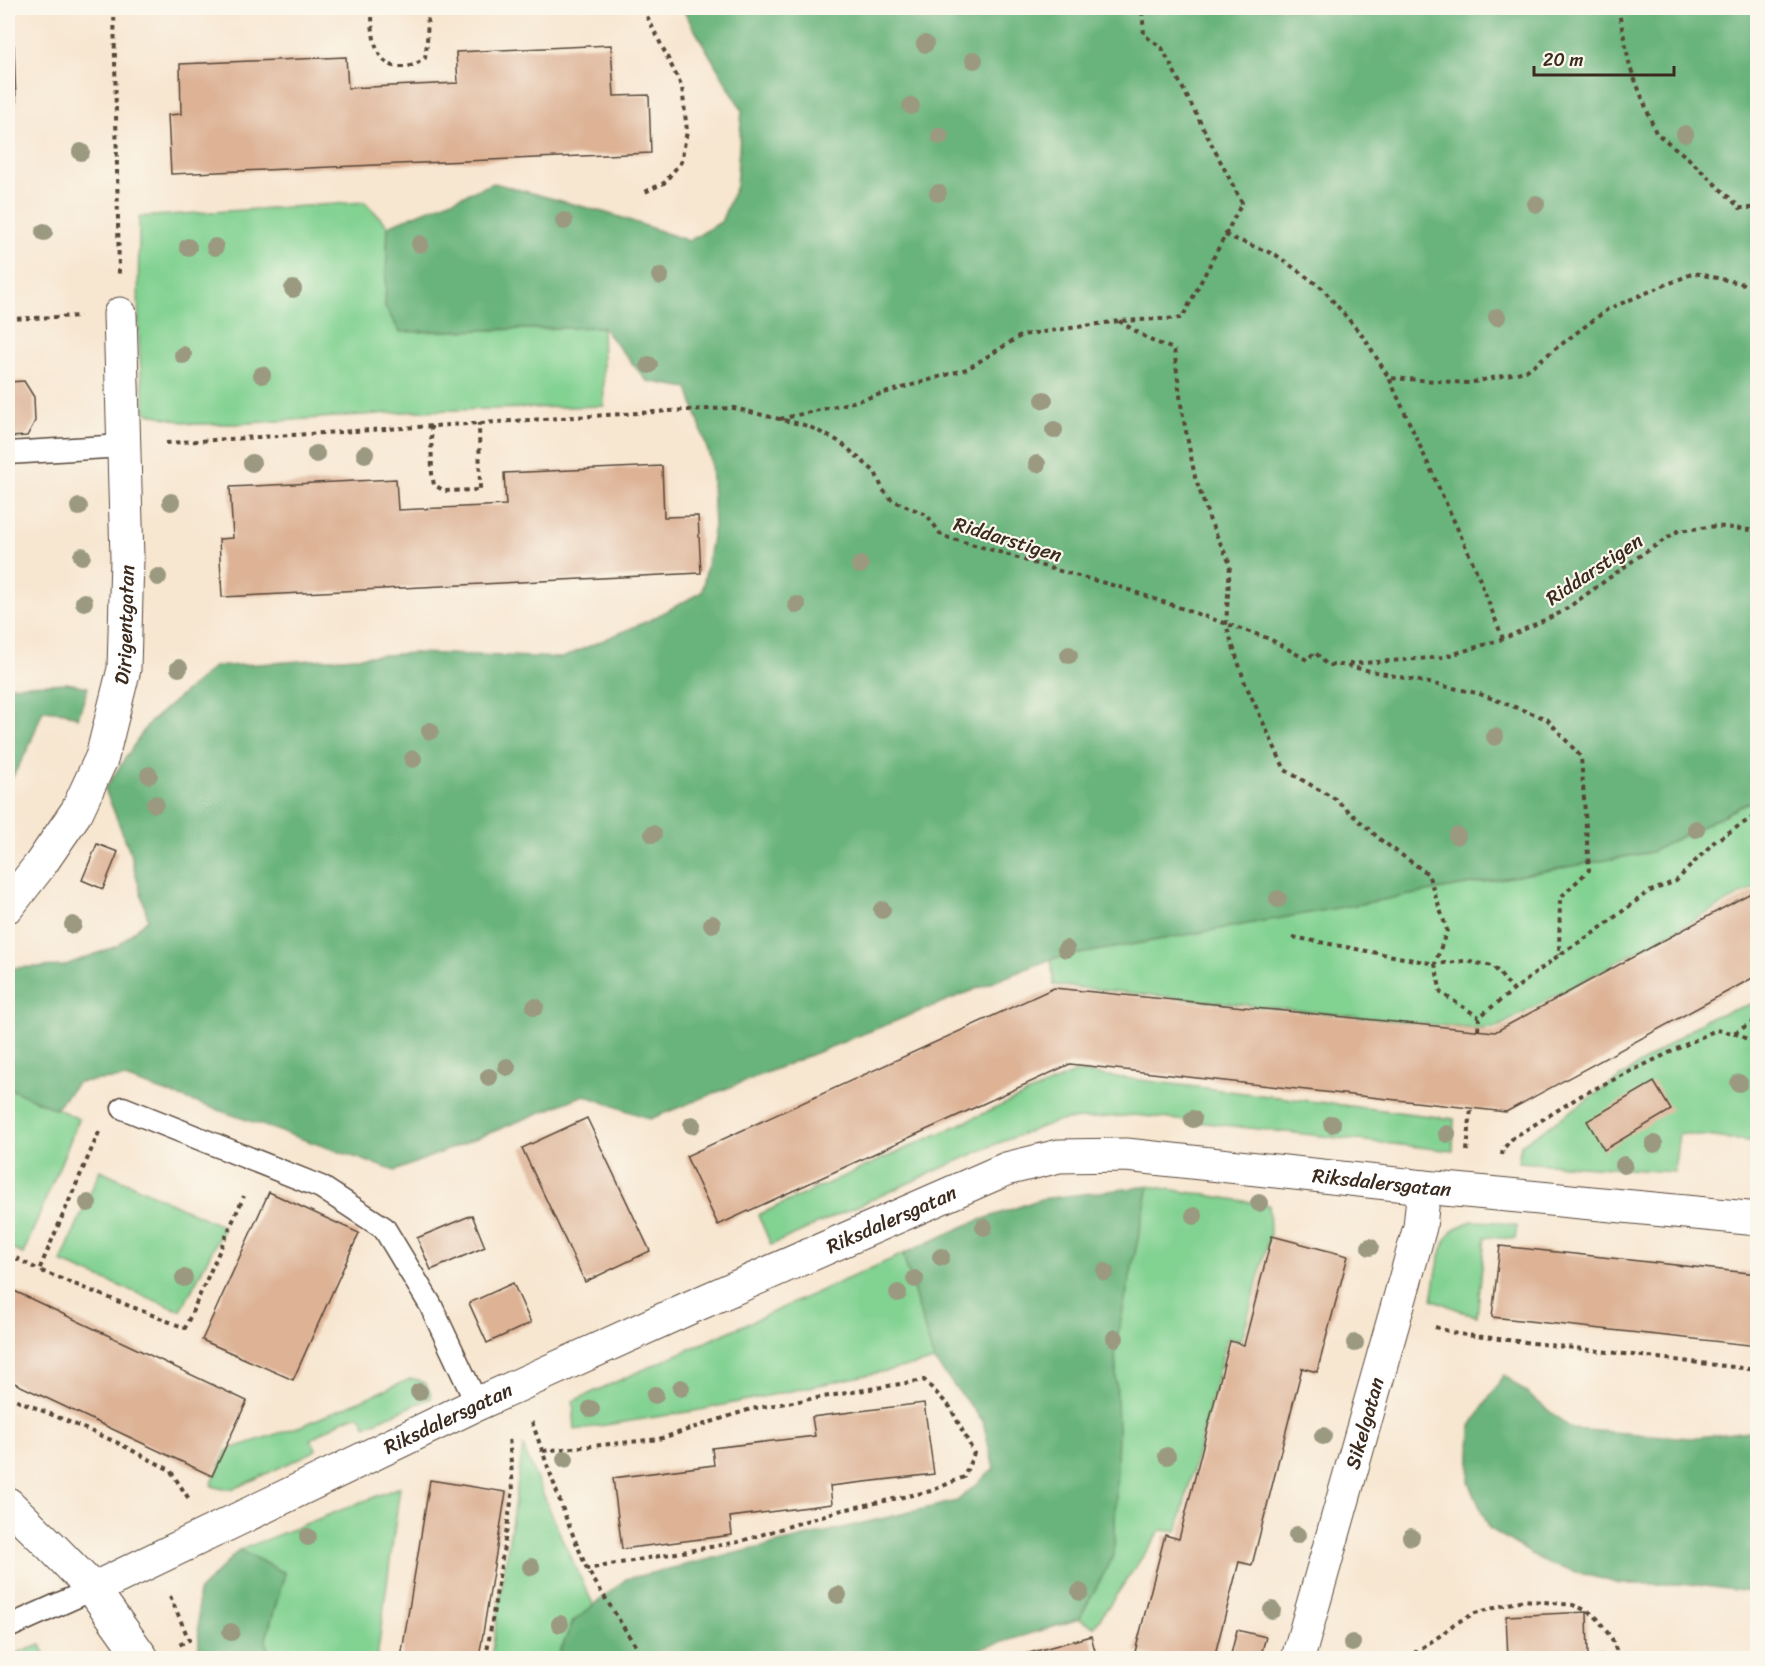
<svg xmlns="http://www.w3.org/2000/svg" width="1765" height="1666" font-family="Sriracha,sans-serif">
	<style>
		.green { fill: #82d292; stroke: #5e7e58; stroke-width: 1.5 }
		.forest { fill: #69b47c; stroke: #526f4d; stroke-width: 1.5 }
		.building { fill: #ddb295 }
		.lines { fill: none; stroke-linecap: round; stroke-linejoin: round }
		.service-casing { stroke: #574639; stroke-width: 25 }
		.minor-casing { stroke: #574639; stroke-width: 35 }
		.path { stroke: #574639; stroke-width: 4; stroke-dasharray: 4.5 4.5; stroke-linecap: butt }
		.service { stroke: #fff; stroke-width: 22 }
		.minor { stroke: #fff; stroke-width: 33 }
		.tree { fill: #9b9a81 }
		.labels { text-anchor: middle; stroke-width: 4.5; stroke-linejoin: round; paint-order: stroke }
		.street-label { font-size: 20px; fill: #3b2a1e; stroke: #fbf7ec }
	</style>
	<rect width="100%" height="100%" fill="#fbf7ec"/>
	<filter id="ink" filterUnits="userSpaceOnUse"><feTurbulence type="fractalNoise" baseFrequency=".0167" numOctaves="2"/><feDisplacementMap in="SourceGraphic" scale="12" xChannelSelector="R" yChannelSelector="G"/><feConvolveMatrix kernelMatrix="1 2 1 2 8 2 1 2 1" color-interpolation-filters="sRGB"/></filter>
	<filter id="wash" filterUnits="userSpaceOnUse"><feTurbulence type="fractalNoise" baseFrequency=".008" numOctaves="4" result="noise"/><feDisplacementMap in="SourceGraphic" scale="24" xChannelSelector="R" yChannelSelector="G"/><feGaussianBlur stdDeviation="1.35" result="paint"/><feColorMatrix in="noise" values="0 0 0 0 0 0 0 0 0 0 0 0 0 0 0 0 0 1.4 0 .05"/><feComposite in="paint" operator="in"/></filter>
	<g filter="url(#wash)">
		<rect width="100%" height="100%" fill="#f7e6d0"/>
		<path class="green" d="M365 202 388 226 385 307 416 332 602 327 604 406 418 411 236 424H192L146 413C135 348 139 282 139 217Z
			M1757 798V886L1496 1028 1476 1029 1054 985 1051 959 1651 852Z
			M1757 1002V1142L1679 1133 1674 1172 1518 1162 1521 1145 1706 1019Z
			M1076 1072 1454 1119 1453 1151 1135 1115 1057 1121 991 1146 771 1245 758 1215Z
			M8 1085 79 1119 23 1254 8 1247Z
			M100 1170 224 1227 181 1311 61 1262Z
			M1149 1186 1269 1205 1270 1234 1242 1339H1227L1177 1532 1161 1530 1094 1627 1079 1619 1114 1555 1118 1429 1115 1348Z
			M1472 1221 1498 1222 1517 1226 1515 1239 1485 1237 1477 1316 1469 1314 1432 1299C1436 1280 1438 1248 1451 1232 1455 1227 1465 1224 1472 1221Z
			M903 1254 934 1361 700 1410 575 1430 573 1401Z
			M410 1379C422 1378 430 1386 431 1398L365 1426 363 1420 357 1415 343 1420 311 1439 316 1449 313 1452 238 1487C228 1490 221 1490 211 1485L227 1450 304 1425Z
			M523 1447 563 1541 594 1606 573 1622 557 1658H491Z
			M400 1487 377 1658H269L266 1639 285 1573 239 1550Z
			M41 1645 47 1658H8V1656Z"/>
		<path class="forest" d="M682 8H1757V798L1651 852 1051 959 650 1119 584 1095 395 1171 125 1078 78 1082 55 1109 8 1088V968L63 966 117 946 148 919 129 849 105 789 148 724 214 667 413 653 562 658 650 620 702 592 714 526 711 461 688 388 647 381 602 327 400 332 385 307 388 226 494 183 614 215 689 241 721 222 736 186 742 110Z
			M67 683 88 687 78 718 65 712 43 710 28 749 8 785V686Z
			M1149 1186 1115 1348 1118 1429 1114 1555 1079 1619 950 1658H557L573 1622 626 1579 957 1501 994 1469 983 1421 934 1361 903 1254 969 1224 1041 1199Z
			M1504 1375 1572 1429 1690 1438 1757 1430V1593L1690 1584H1620L1548 1564 1489 1528 1469 1482 1471 1426Z
			M239 1550 285 1573 266 1638 269 1658H199L198 1592Z"/>
		<g id="blocks">
			<path class="building" d="M611 45 614 96 649 95 651 153 171 174 168 115 181 114 180 64 346 57 348 88 458 83 456 52Z
				M14 46 16 103H8V47Z
				M24 381 34 397 35 421 27 436 8 437V382Z
				M662 466 664 517 698 516 701 573 222 597 219 539 233 538 230 487 396 479 398 510 506 505 504 473Z
				M97 844 118 852 103 889 82 880Z
				M1758 889V975L1506 1112 1070 1064 718 1225 686 1156 1054 988 1495 1032Z
				M1654 1082 1671 1110 1604 1150 1587 1121Z
				M587 1118 650 1251 585 1282 522 1148Z
				M269 1192 359 1233 293 1380 202 1340Z
				M472 1215 485 1247 431 1270 417 1238Z
				M1272 1236 1348 1256 1317 1372 1302 1368 1252 1565 1239 1562 1214 1658H1159L1135 1652 1165 1535 1179 1539 1230 1341 1244 1345Z
				M1500 1246 1758 1274V1346L1492 1317Z
				M513 1283 531 1323 487 1343 469 1303Z
				M8 1288 247 1401 212 1476 8 1380Z
				M924 1403 934 1474 830 1486 832 1504 730 1517 732 1535 622 1549 613 1478 714 1465 712 1448 815 1436 812 1417Z
				M430 1480 506 1492 479 1658H401Z
				M1587 1612 1588 1656 1611 1655V1658H1508L1506 1616Z
				M1237 1630 1266 1637 1260 1658H1230Z
				M1091 1636 1097 1658H1011Z"/>
		</g>
	</g>
	<g filter="url(#ink)">
		<use href="#blocks" fill-opacity="0" stroke="#574639" stroke-width="1.5"/>
		<g class="lines">
			<g class="service-casing">
				<path id="service" d="M8 453 123 446
					M123 1108 321 1187 384 1228 430 1304 477 1404
					M8 1627 93 1589"/>
			</g>
			<g class="minor-casing">
				<g id="minor">
					<path id="s1" d="M8 906 40 865 77 811 102 757 124 669 127 558 120 314"/>
					<path d="M8 1504 52 1547 93 1589 142 1658"/>
					<path id="s2" d="M93 1589 477 1404 691 1307 1006 1169 1059 1156 1126 1155 1424 1187 1758 1219"/>
					<path id="s3" d="M1298 1658 1420 1227 1424 1187"/>
				</g>
			</g>
			<path class="path" d="M114 8 119 274
				M372 8C372 30 372 68 403 67 412 67 418 63 425 58L427 44 428 8
				M643 8 682 87 687 131 681 162 664 183 645 192
				M1618 8 1630 67 1656 133 1688 158 1740 208H1758
				M1225 235 1276 255 1322 288 1365 339 1389 378
				M8 319 80 316
				M1119 321 1152 341 1174 349 1182 411 1195 477 1210 521 1230 564 1226 625 1245 683 1285 770 1335 799 1382 841 1428 874 1447 930 1435 964 1465 961 1493 966 1514 991
				M780 419 853 402 967 369 1022 335 1119 321 1182 318 1242 203 1162 48 1144 35 1142 8
				M431 426 432 474 434 485 445 491 480 490 479 423
				M166 443 686 410 734 408 808 426 840 442 875 472 883 490 892 500 927 515 942 536 996 551 1049 568 1123 588 1270 639 1307 660 1315 652 1327 665H1342L1477 693 1547 719 1581 757 1589 870 1560 898 1559 955
				M1503 639 1474 565 1389 378 1469 383 1526 371 1608 309 1694 273 1758 287
				M1349 664 1444 657 1503 639 1562 612 1638 557 1678 531 1716 526 1758 531
				M1293 937 1435 964 1441 993 1479 1017
				M1478 1030 1479 1017 1559 955 1595 932 1648 892 1676 881 1715 841 1758 814
				M1734 1033 1758 1044
				M99 1132 39 1270 185 1328 244 1196
				M1467 1151 1471 1108
				M1502 1155 1503 1149 1513 1138 1582 1095 1716 1030 1734 1033 1758 1019
				M8 1254 39 1270
				M1435 1327 1458 1334 1758 1370
				M8 1396 116 1442 170 1470 189 1499
				M532 1422 566 1518 587 1569 643 1658
				M543 1451 659 1439 751 1409 924 1380 950 1407 974 1453 964 1477 931 1491 838 1511 738 1542 587 1569
				M170 1596 189 1640 179 1645
				M640 1654 673 1658
				M486 1658 513 1490 509 1436
				M1407 1658 1441 1635 1454 1624 1475 1613 1524 1600 1573 1605 1588 1611 1597 1618 1612 1639 1619 1658"/>
			<use href="#service" class="service"/>
			<use href="#minor" class="minor"/>
		</g>
		<g class="tree">
			<circle cx="925" cy="44" r="9"/>
			<circle cx="974" cy="60" r="9"/>
			<circle cx="911" cy="106" r="9"/>
			<circle cx="1685" cy="134" r="9"/>
			<circle cx="940" cy="136" r="9"/>
			<circle cx="81" cy="152" r="9"/>
			<circle cx="938" cy="193" r="9"/>
			<circle cx="1536" cy="204" r="9"/>
			<circle cx="564" cy="221" r="9"/>
			<circle cx="44" cy="232" r="9"/>
			<circle cx="420" cy="244" r="9"/>
			<circle cx="188" cy="247" r="9"/>
			<circle cx="215" cy="247" r="9"/>
			<circle cx="660" cy="276" r="9"/>
			<circle cx="293" cy="289" r="9"/>
			<circle cx="1497" cy="317" r="9"/>
			<circle cx="183" cy="355" r="9"/>
			<circle cx="649" cy="365" r="9"/>
			<circle cx="262" cy="375" r="9"/>
			<circle cx="1044" cy="400" r="9"/>
			<circle cx="1054" cy="430" r="9"/>
			<circle cx="316" cy="454" r="9"/>
			<circle cx="365" cy="454" r="9"/>
			<circle cx="252" cy="463" r="9"/>
			<circle cx="1037" cy="464" r="9"/>
			<circle cx="171" cy="502" r="9"/>
			<circle cx="79" cy="507" r="9"/>
			<circle cx="82" cy="556" r="9"/>
			<circle cx="860" cy="565" r="9"/>
			<circle cx="158" cy="577" r="9"/>
			<circle cx="84" cy="602" r="9"/>
			<circle cx="797" cy="605" r="9"/>
			<circle cx="1069" cy="655" r="9"/>
			<circle cx="179" cy="668" r="9"/>
			<circle cx="430" cy="731" r="9"/>
			<circle cx="1495" cy="737" r="9"/>
			<circle cx="413" cy="759" r="9"/>
			<circle cx="149" cy="775" r="9"/>
			<circle cx="155" cy="804" r="9"/>
			<circle cx="1696" cy="829" r="9"/>
			<circle cx="653" cy="834" r="9"/>
			<circle cx="1457" cy="836" r="9"/>
			<circle cx="1278" cy="899" r="9"/>
			<circle cx="882" cy="910" r="9"/>
			<circle cx="712" cy="924" r="9"/>
			<circle cx="73" cy="925" r="9"/>
			<circle cx="1066" cy="949" r="9"/>
			<circle cx="535" cy="1007" r="9"/>
			<circle cx="507" cy="1067" r="9"/>
			<circle cx="489" cy="1077" r="9"/>
			<circle cx="1739" cy="1083" r="9"/>
			<circle cx="1193" cy="1119" r="9"/>
			<circle cx="1332" cy="1124" r="9"/>
			<circle cx="692" cy="1125" r="9"/>
			<circle cx="1447" cy="1134" r="9"/>
			<circle cx="1654" cy="1144" r="9"/>
			<circle cx="1624" cy="1165" r="9"/>
			<circle cx="88" cy="1203" r="9"/>
			<circle cx="1259" cy="1203" r="9"/>
			<circle cx="1194" cy="1216" r="9"/>
			<circle cx="984" cy="1227" r="9"/>
			<circle cx="1370" cy="1247" r="9"/>
			<circle cx="941" cy="1257" r="9"/>
			<circle cx="1105" cy="1272" r="9"/>
			<circle cx="184" cy="1278" r="9"/>
			<circle cx="915" cy="1279" r="9"/>
			<circle cx="898" cy="1293" r="9"/>
			<circle cx="1115" cy="1338" r="9"/>
			<circle cx="1355" cy="1343" r="9"/>
			<circle cx="681" cy="1388" r="9"/>
			<circle cx="419" cy="1392" r="9"/>
			<circle cx="655" cy="1395" r="9"/>
			<circle cx="591" cy="1409" r="9"/>
			<circle cx="1323" cy="1436" r="9"/>
			<circle cx="1167" cy="1456" r="9"/>
			<circle cx="565" cy="1459" r="9"/>
			<circle cx="1297" cy="1535" r="9"/>
			<circle cx="308" cy="1537" r="9"/>
			<circle cx="1411" cy="1537" r="9"/>
			<circle cx="531" cy="1567" r="9"/>
			<circle cx="1080" cy="1592" r="9"/>
			<circle cx="838" cy="1595" r="9"/>
			<circle cx="1272" cy="1610" r="9"/>
			<circle cx="560" cy="1624" r="9"/>
			<circle cx="231" cy="1632" r="9"/>
			<circle cx="1352" cy="1643" r="9"/>
		</g>
	</g>
	<g class="labels">
		<g class="street-label">
			<text transform="translate(1008 539) rotate(17)" y="7">Riddarstigen</text>
			<text transform="translate(1594 569) rotate(-34)" y="7">Riddarstigen</text>
			<text dy="7" stroke="none"><textPath href="#s1" startOffset="312">Dirigentgatan</textPath></text>
			<text dy="7" stroke="none"><textPath href="#s2" startOffset="1384">Riksdalersgatan</textPath></text>
			<text dy="7" stroke="none"><textPath href="#s2" startOffset="880">Riksdalersgatan</textPath></text>
			<text dy="7" stroke="none"><textPath href="#s2" startOffset="394">Riksdalersgatan</textPath></text>
			<text dy="7" stroke="none"><textPath href="#s3" startOffset="244">Sikelgatan</textPath></text>
		</g>
	</g>
	<rect width="1765" height="1666" fill="none" stroke="#fbf7ec" stroke-width="30"/>
	<path d="M1534 66v9h140v-9" fill="none" stroke="#3b2a1e" stroke-width="3"/>
	<text x="1543" y="66" font-size="18" fill="#3b2a1e" stroke="#fbf7ec" stroke-width="4.5" paint-order="stroke">20 m</text>
</svg>
